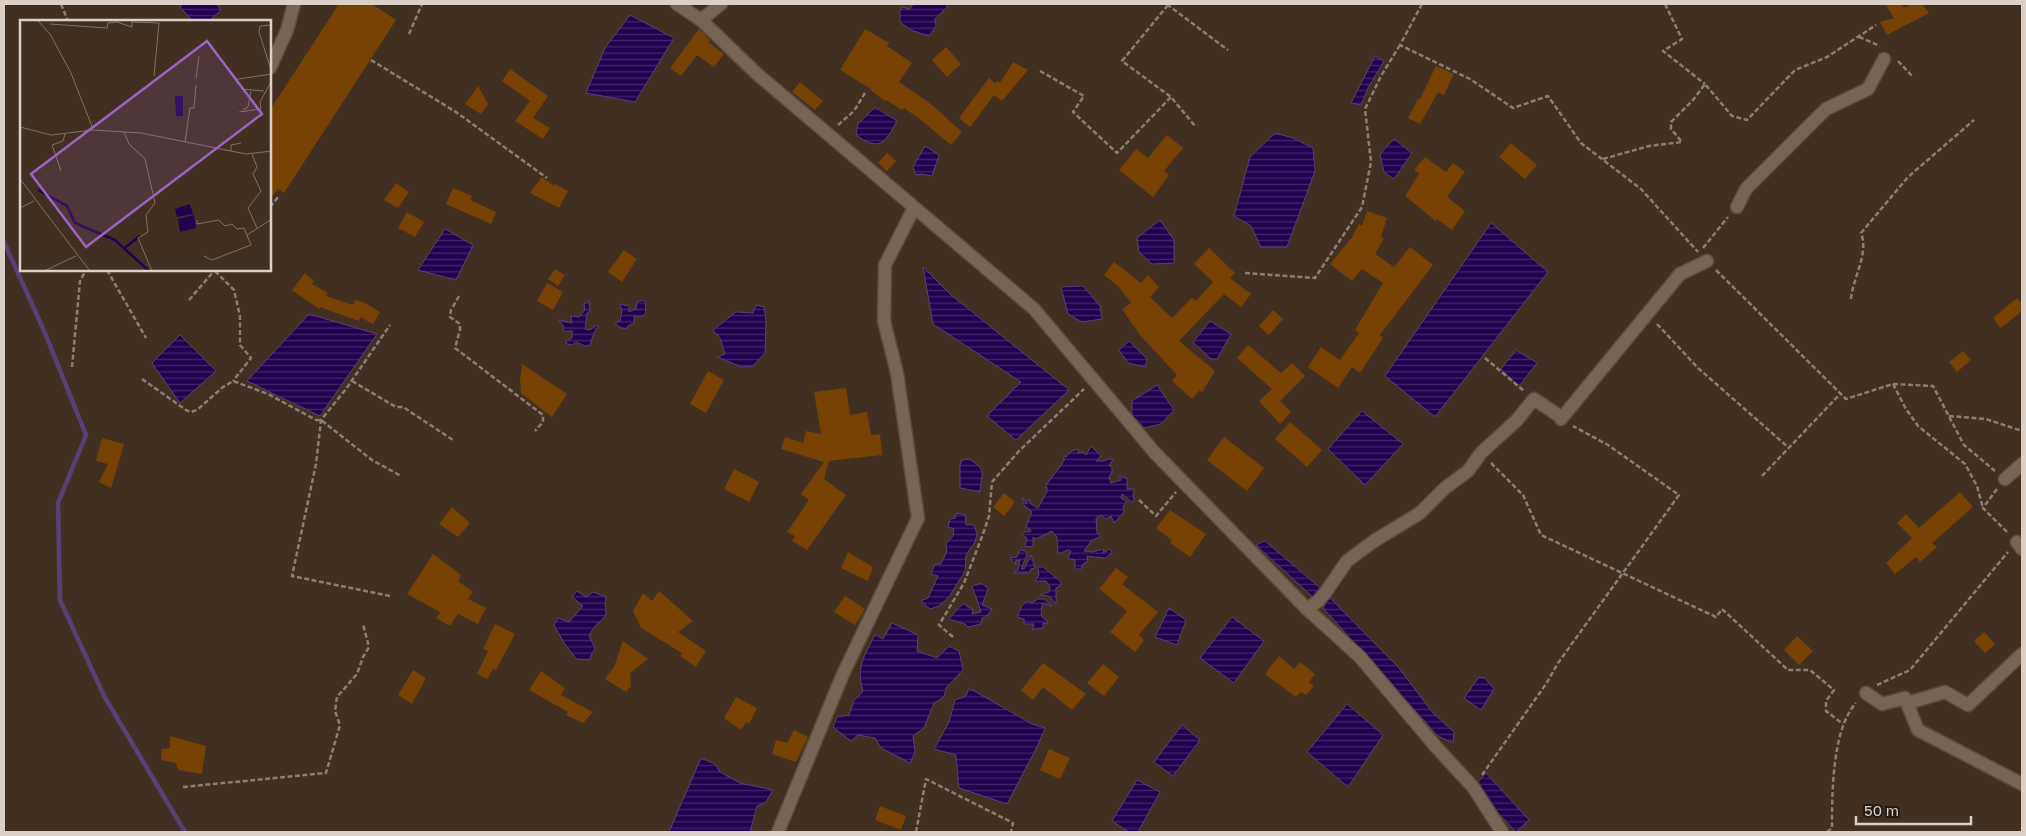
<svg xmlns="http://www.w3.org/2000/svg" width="2026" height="836" font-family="'Golos Text',sans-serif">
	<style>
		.water { fill: url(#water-rules); stroke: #594074 }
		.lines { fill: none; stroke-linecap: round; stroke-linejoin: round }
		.stream { stroke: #594074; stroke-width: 4.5 }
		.building { fill: #774103 }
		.minor-casing { stroke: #594c3f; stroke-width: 15 }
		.secondary-casing { stroke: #594c3f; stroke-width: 15 }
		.path { stroke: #8b7d72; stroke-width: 2.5; stroke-dasharray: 5 2.5; stroke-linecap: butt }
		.minor { stroke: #786455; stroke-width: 12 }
		.secondary { stroke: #786455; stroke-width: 12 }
		.inset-river { fill: none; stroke: #210250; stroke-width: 2.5 }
		.inset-road { fill: none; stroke: #7f7064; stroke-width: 1 }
		.view { fill: #9d65c2; fill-opacity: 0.15; stroke: #9d65c2; stroke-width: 2.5 }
		.inset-edge { fill: none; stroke: #dbd0c8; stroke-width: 2.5 }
	</style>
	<defs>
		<pattern id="water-rules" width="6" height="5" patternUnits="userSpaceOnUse" patternTransform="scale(1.25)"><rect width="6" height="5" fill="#210250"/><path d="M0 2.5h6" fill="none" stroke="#412668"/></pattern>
	</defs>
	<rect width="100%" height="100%" fill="#413022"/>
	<path class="water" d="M183 4H216L221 10 209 21H193L180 7Z
		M913 4H946L947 7 935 19 936 26 929 36 911 30 900 22V11L902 7 910 9Z
		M630 15 674 38 635 102 586 93 605 48Z
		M1375 56 1384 61 1368 88 1361 105 1351 103Z
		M875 107 897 121C885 143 880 152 856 135L858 124Z
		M1275 133 1293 138 1313 148 1315 171 1287 247H1261L1251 226 1234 216 1250 157Z
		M1394 139 1412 153 1394 179 1384 172 1380 154Z
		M925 146 939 155 932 176 922 174 916 175 913 167Z
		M1160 220 1174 240V263L1152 264 1139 252 1137 238Z
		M1491 223 1548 272 1435 417 1385 376Z
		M445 229 473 245 456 280 418 270Z
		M923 267 950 294 1069 390 1016 440 987 416 1021 382 933 324Z
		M1083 286 1100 306 1102 319 1082 322 1068 314 1061 287Z
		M645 300 646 313 641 317 634 316V323L628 326 627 329 621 328 615 323 620 321 622 311 620 304 629 306V312L636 309 637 302Z
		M589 301 590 311 587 313 585 329 590 330 595 326H599L594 332 590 345 585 346 576 342 572 345 567 344 566 341 572 338V331H563L564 327 559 320 572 323 571 316 579 317 585 310 584 304Z
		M756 305 764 307 766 321 765 353 753 366 742 367 717 357 725 354 720 338 713 330 736 312 753 313Z
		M309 314 377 334 320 416 247 381Z
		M1210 321 1231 334 1217 359H1211L1193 342Z
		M180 335 216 371 180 403 152 363Z
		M1129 341 1147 359 1145 367 1128 363 1119 350Z
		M1516 350 1537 363 1519 386 1501 369Z
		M1157 385 1174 410 1161 424 1144 428 1132 415V401Z
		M1362 411 1403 444 1365 485 1328 449Z
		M1091 446 1101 456 1096 461H1104L1109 458 1113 460 1109 465 1112 467V472L1109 477 1111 483 1121 480 1119 476 1127 478V489H1135L1133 494 1134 499 1132 502 1122 494 1121 498 1127 502 1123 506 1124 512 1114 523 1111 516 1106 519 1101 515 1096 518 1097 533 1101 536 1091 541 1084 551 1092 552 1104 549 1103 553 1110 549 1112 553 1105 558 1087 556 1088 561 1083 564 1081 569H1075V560L1068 558 1071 551 1068 550 1058 554 1057 537 1052 531 1036 539 1033 537V546L1025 547 1027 538 1021 534 1025 532H1030L1031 530 1026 527 1032 512 1023 504V498L1026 504 1029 499 1031 504 1038 508 1047 492V487H1045L1064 461V455L1066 457 1072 451 1078 449V453L1083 452 1086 455Z
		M969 459C988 470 981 473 980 492L960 488V465L962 460Z
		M957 513 965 515 966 525H974L977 534 975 542 966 555 965 571 949 597 939 606 930 609 921 601 928 598 938 576 931 574 935 564H941L947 551 946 544 953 536 954 529 948 527 950 519 955 518Z
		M1265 541 1325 592 1316 600 1256 545Z
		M1020 550 1025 551 1027 554 1021 569H1024L1031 555 1035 568 1031 569 1029 573H1013L1018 570 1020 560 1015 561 1016 565 1010 558 1017 557Z
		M1038 567H1043L1061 582V585L1056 588V604L1049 596 1040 595 1049 592 1050 587 1046 581H1035L1039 575Z
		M982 583 988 589 982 605 992 609 986 617 982 618 981 624 968 627 965 624 949 619 959 607 966 603V606L973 609 972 614 981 612 972 586Z
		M577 591 586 597 593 592 606 597 605 605 606 614C601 622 593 626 589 636L595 648 589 660 576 659 563 641 554 625 558 618 569 622 583 606 572 597Z
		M1329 597 1399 668 1433 713 1454 732 1453 743 1438 736 1323 608Z
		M1038 599H1044L1052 606 1042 603 1041 616 1046 620 1048 624 1043 623V628L1032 630 1034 624H1024V619L1017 617 1022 606 1027 601 1032 603Z
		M1169 608 1186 620 1177 645 1155 637Z
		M1232 617 1264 641 1234 683 1200 658Z
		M892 623 918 635 917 651 937 658 949 646 959 651 963 670 946 688 944 697 934 703 924 728 913 736 915 752 910 763 881 748 875 738 858 735 851 741 833 727 837 717 849 715 854 701 863 691C856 666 864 657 875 635L883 639Z
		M1479 677 1485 678 1494 689 1481 710 1464 698Z
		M969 688 1032 724 1045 728 1037 747 1007 804 959 788 956 755 934 749 949 722 955 700 966 696Z
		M1347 704 1383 735 1348 787 1307 752Z
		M1182 725 1200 740 1173 776 1154 762Z
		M701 758 715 764 720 772 740 783 773 790 766 802 757 806 750 832H669Z
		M1486 773 1529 820 1516 832 1474 787Z
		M1137 780 1160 792 1138 832H1129L1112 821Z"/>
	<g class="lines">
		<path class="stream" d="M4 242 45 333 86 435 58 503 60 600 104 696 185 832"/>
	</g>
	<path class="building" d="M339 4H372L396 20 284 193 278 189 270 199V110Z
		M1885 4H1901L1904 8 1912 4H1922L1929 13 1887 35 1880 22 1894 18Z
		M699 29 710 40 708 42 724 54 714 67 697 55 681 76 670 68Z
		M865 29 889 43 887 46 912 63 899 82 931 104 962 132 951 145 920 119 904 108 902 110 886 100 885 101 870 90 871 89 840 70Z
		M946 47 961 64 947 77 932 60Z
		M1013 62 1028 70 1002 101 994 95 970 127 959 118 989 78 995 83 998 81 1000 83Z
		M1436 66 1454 74 1444 95 1438 92 1420 124 1408 118 1418 99H1420Z
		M510 69 548 96 533 118 550 128 543 139 515 121 530 101 502 81Z
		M800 82 823 101 815 110 792 92Z
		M478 86 488 104 481 114 465 104Z
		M1167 135 1183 148 1164 171 1169 175 1153 197 1119 170 1136 149 1148 158Z
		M1511 143 1537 165 1525 179 1499 157Z
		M887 153 896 161 887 171 878 163Z
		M1425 157 1446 172 1453 163 1465 172 1447 197 1465 211 1452 230 1437 219 1436 221 1405 196 1419 174 1414 170Z
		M542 177 554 186 555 184 568 191 559 208 530 193Z
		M396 183 409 192 398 208 384 200Z
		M453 188 472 196 470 200 496 212 491 224 446 204Z
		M1367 211 1387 218 1381 237 1384 238 1375 254 1394 267 1410 247 1433 265 1380 335 1383 338 1360 373 1352 367 1338 388 1308 367 1321 347 1340 360 1359 333 1355 330 1383 283 1362 269 1352 281 1330 264 1352 237 1359 224 1362 226Z
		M407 212 424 222 415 237 398 228Z
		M1209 248 1235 273 1230 278 1251 294 1241 307 1224 294 1179 341 1215 371 1202 392 1200 390 1192 399 1172 381 1177 375 1140 335 1122 309 1131 303 1118 286 1104 275 1114 262 1141 283 1148 275 1159 287 1150 297 1172 318 1192 298 1196 301 1213 282 1194 264Z
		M624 250 637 259 622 282 608 272Z
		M555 269 565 275 558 286 548 279Z
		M305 273 314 281 312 284 328 293 326 296 353 305 355 300 365 303 380 312 373 324 360 317 359 321 320 307 319 309 292 290Z
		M547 283 563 292 553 310 537 301Z
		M2017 298 2022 304V311L2001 328 1993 318Z
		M1273 310 1283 319 1269 335 1259 326Z
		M1248 345 1281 373 1292 363 1305 376 1280 401 1291 412 1280 424 1259 401 1272 389 1237 358Z
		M1963 351 1971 360 1957 372 1949 362Z
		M522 364 567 394 552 417 521 393 520 381Z
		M708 371 724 380 706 413 690 404Z
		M846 388 850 415 867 412 871 435 880 434 882 455 829 461 824 479 846 495 807 550 792 541 795 536 787 532 809 500 801 494 824 462 781 449 785 437 803 443 806 431 821 434 814 392Z
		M1290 422 1322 450 1307 467 1275 439Z
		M1224 437 1264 468 1247 491 1207 460Z
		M102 438 124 444 111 488 99 482 108 464 96 461Z
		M734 469 759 482 749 502 724 489Z
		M1960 492 1973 507 1932 543 1937 547 1920 562 1916 557 1895 574 1886 563 1912 538 1897 523 1906 514 1919 528Z
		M1004 493 1015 502 1004 516 993 507Z
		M452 507 470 523 458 537 439 524Z
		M1170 510 1206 534 1190 557 1170 543 1172 540 1156 528Z
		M848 552 873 567 868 581 841 568Z
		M433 554 461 575 458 581 473 592 468 599 486 608 478 624 458 614 450 626 436 618 440 612 407 594Z
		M1116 568 1128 577 1122 584 1158 612 1139 635 1144 640 1135 652 1110 632 1127 611 1099 589Z
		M659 591 693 621 678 632 706 651 696 667 680 656 682 653 641 628 633 611 643 593 652 601Z
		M845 596 865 609 855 625 834 612Z
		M495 624 515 634 496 670 493 669 487 679 477 674 488 651 483 649Z
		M1984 632 1995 644 1985 653 1974 641Z
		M1797 636 1813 651 1799 665 1784 650Z
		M623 641 648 659 630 673 631 686 626 692 605 679 614 667Z
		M1279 656 1294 669 1300 662 1315 674 1309 682 1314 686 1306 695 1301 692 1296 697 1265 674Z
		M1043 663 1086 694 1072 710 1043 687 1033 700 1021 690Z
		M1103 664 1119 677 1104 696 1087 683Z
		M413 670 426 678 412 704 398 695Z
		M541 671 565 688 561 695 593 712 583 723 566 715 568 712 529 690Z
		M736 697 757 708 749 724 746 722 741 730 724 718Z
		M794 730 808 737 796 762 772 754 776 740 787 743Z
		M170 736 206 746 202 774 178 770 176 763 161 760 162 749 170 748Z
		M1049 749 1070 758 1060 779 1040 770Z
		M880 806 906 816 901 830 875 820Z"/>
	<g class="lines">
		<g class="minor-casing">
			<path id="minor" d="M701 20 721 4
				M270 68 287 30 294 4
				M1737 207 1746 189 1826 109 1868 89 1884 59
				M2005 479 2022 464
				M2017 542 2022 549
				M1307 609 1318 601 1325 593 1347 561 1374 541 1420 513 1445 488 1468 471 1481 453 1517 420 1534 399 1561 417V419L1680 274 1707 261
				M1866 693 1882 704 1905 698 1918 730 2022 784
				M1908 703 1945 692 1968 705 2022 654
				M778 832 843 674 918 518 897 373 884 321 885 265 914 208"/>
		</g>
		<g class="secondary-casing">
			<path id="secondary" d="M677 4 701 20 756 73 1034 309 1155 453 1307 609 1360 657 1437 748 1473 787 1502 832"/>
		</g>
		<path class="path" d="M61 4 68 21
			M1169 4 1168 5 1228 50
			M1422 4 1400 45 1470 79 1513 108 1548 96 1581 143 1641 189 1698 252
			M1665 4 1682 39 1663 51 1705 84
			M1168 5 1122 61 1171 97 1195 126
			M409 34 422 4
			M1859 37 1880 46
			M371 60 456 112 547 178
			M1898 61 1913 77
			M1040 71 1084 96 1073 112 1117 153 1171 97
			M838 125 854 111 865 93
			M1603 159 1649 146 1682 142 1671 129V122L1693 100 1705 84 1732 116 1747 120 1795 70 1827 57 1876 25
			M270 207 279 196
			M1703 248 1728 217
			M107 270 146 338
			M1716 270 1846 399 1893 384 1933 386 1964 445 1995 471
			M215 271 234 290 240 316V345L251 358 233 381
			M1245 273 1315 278 1362 207 1371 162 1365 109 1381 76 1400 45
			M459 296 451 310 450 317 460 324V330L455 348 543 415V422L535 431
			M1851 299C1853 277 1869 254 1861 233L1908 177 1974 120
			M189 300 214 271
			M1657 324 1698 368 1789 448
			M1485 358 1524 391
			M72 367 80 281 86 270
			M142 379 186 410 191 412 197 410 223 387 233 381 268 394 316 420H321L372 460 401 476
			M352 381 396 407H403L453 440
			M1893 384 1906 409 1918 426 1965 464 1977 486 1983 508
			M1949 416 1986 419 2022 431
			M1491 463 1523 495 1541 535 1716 617 1722 609 1788 670H1810L1834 690 1826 701V711L1843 724
			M1762 476 1841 393
			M1997 489 1983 508 2008 533
			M1139 500 1156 516 1176 492
			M390 596 292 576 316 464 321 420 346 389 390 325
			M953 637 939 625 964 583 983 534 989 516 992 482 1019 451 1084 389
			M1877 685 1910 670 2008 552
			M1482 775 1546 684 1558 663 1679 495 1608 445 1573 426
			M183 787 326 773 340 725 335 711 337 697 357 674 363 657 369 647 363 624
			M916 832 926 779 1013 823 1011 832
			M1827 832 1832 828C1832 794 1832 729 1856 703"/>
		<use href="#minor" class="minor"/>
		<use href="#secondary" class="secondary"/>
	</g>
	<g transform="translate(20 20)">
		<rect width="251" height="251" fill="#413022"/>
		<path d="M155 76H163V96H156ZM170 184 173 194 157 197 155 189ZM174 195 176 208 160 212 158 199Z" fill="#210250"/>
		<path class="inset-river" d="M18 170 47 186 55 203 95 220 129 251M103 229 120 216"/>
		<path class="inset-road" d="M18 1 30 14 51 53 73 109M250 1 251 5 240 6 239 12 252 53M30 4 87 8 88 3 97 2 112 7V2L139 3 134 56M176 58 179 36M217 64 218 59 252 54M222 69 244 71M223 90 228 87 231 71M219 92 241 89 240 82 252 60M0 107 31 115 73 110 121 113 226 134 252 131M104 112 109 124 125 139 135 183 126 195 128 212 118 218 132 251M165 122 170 88H174L176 65M211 131V125L221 123M232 134 237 147 233 154 241 171 228 188 237 208M41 151 32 125 43 121 45 114M0 159 70 251M0 188 14 181M177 200V204L199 200 205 206 212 204 217 209 224 208 231 225 192 240 184 236M227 215 252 199M24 251 56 236"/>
		<path class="view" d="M187 21 242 94 66 227 11 154Z"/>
		<rect width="251" height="251" class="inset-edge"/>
	</g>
	<rect width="2026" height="836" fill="none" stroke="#dbd0c8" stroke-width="10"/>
	<path d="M1856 816v8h115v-8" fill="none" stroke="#dbd0c8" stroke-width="2.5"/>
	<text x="1864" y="816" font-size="15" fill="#dbd0c8" stroke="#221a13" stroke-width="4" paint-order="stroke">50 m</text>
</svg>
